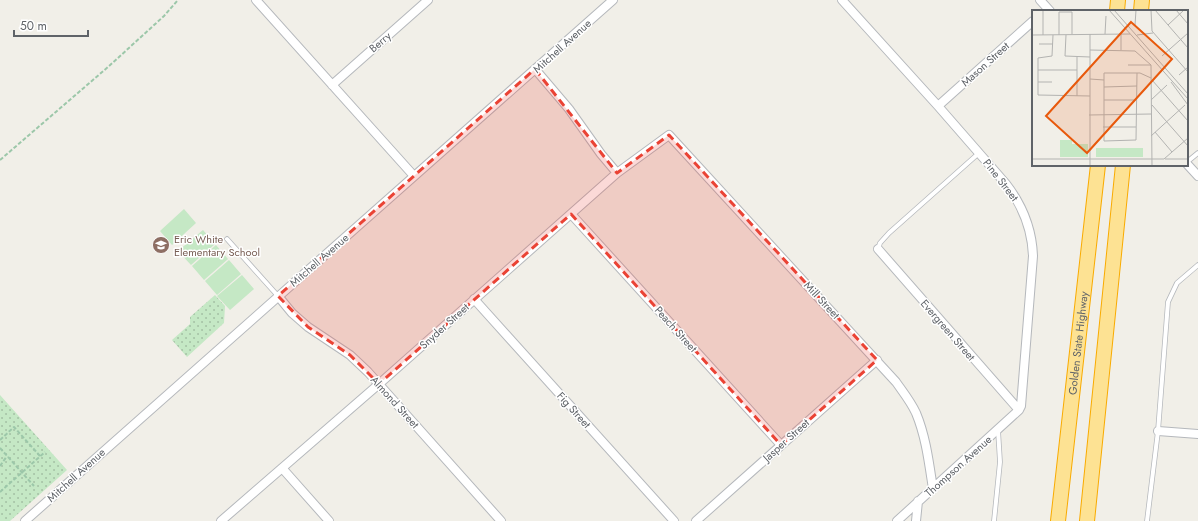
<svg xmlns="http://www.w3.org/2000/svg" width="1198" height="521" font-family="Jost,sans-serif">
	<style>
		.green { fill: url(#green-dots) }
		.pitch { fill: #c5e8c5 }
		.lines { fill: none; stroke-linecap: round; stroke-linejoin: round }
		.lane-casing { stroke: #b5b8bc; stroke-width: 5.5 }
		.street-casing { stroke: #b5b8bc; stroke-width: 10 }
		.highway-casing { stroke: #f9ab00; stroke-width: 16 }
		.path { stroke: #9cc7a9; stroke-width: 2; stroke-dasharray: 4 2; stroke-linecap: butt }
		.lane { stroke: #fff; stroke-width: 4 }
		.street { stroke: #fff; stroke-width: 8 }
		.highway { stroke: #fde293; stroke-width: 14 }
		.marked { fill: #ea4335; fill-opacity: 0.2; stroke: #ea4335; stroke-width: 3; stroke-dasharray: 8 5; stroke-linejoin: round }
		.labels { text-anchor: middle; stroke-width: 3; stroke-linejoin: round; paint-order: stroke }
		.street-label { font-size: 11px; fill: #5f6368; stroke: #fff }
		.education-label { font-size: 11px; fill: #785e54; stroke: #fff; text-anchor: start }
		.inset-road { fill: none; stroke: #b3b3b1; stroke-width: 1 }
		.view { fill: #e8590c; fill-opacity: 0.15; stroke: #e8590c; stroke-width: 2 }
		.inset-edge { fill: none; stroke: #5f6368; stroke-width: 2 }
	</style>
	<defs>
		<pattern id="green-dots" width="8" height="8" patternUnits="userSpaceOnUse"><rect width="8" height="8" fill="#c5e8c5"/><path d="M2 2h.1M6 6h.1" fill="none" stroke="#a3c0a4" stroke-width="1.8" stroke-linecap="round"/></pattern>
	</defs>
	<rect width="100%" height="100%" fill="#f1efe8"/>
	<path class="green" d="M215 295 225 306 224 323 187 357 172 340 190 324V317Z
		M0 395 67 470 10 521H0Z"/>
	<path class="pitch" d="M184 209 196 223 172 245 160 231Z
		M203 230 215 244 191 265 178 251Z
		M216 245 228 259 204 280 192 266Z
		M229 260 241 274 217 295 205 281Z
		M242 275 254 289 230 310 217 296Z"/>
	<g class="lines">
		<g class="lane-casing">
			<path id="lane" d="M1187 162 1198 153
				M227 239 278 296
				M878 249 880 243 889 233 979 153
				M994 521 1000 462 998 430
				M1147 521 1158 431 1168 302 1177 283 1198 265"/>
		</g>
		<g class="street-casing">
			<path id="street" d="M256 0 414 176
				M842 0 938 106 1006 184C1023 206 1032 228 1033 256L1021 406 1019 410 897 521
				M1040 0 1050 11
				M535 69 569 109 601 154 617 173
				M332 85 428 0
				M938 106 1033 21
				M1187 164 1198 176
				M571 214 781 445
				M878 249 1019 410
				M278 296 292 313 308 327 350 355 368 372 501 521
				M474 299 674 521
				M1158 431 1198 434
				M282 468 329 521
				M25 521 613 0
				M221 521 379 384 617 173 669 135 896 382C903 392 911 402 916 413 926 437 929 463 933 489
				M696 521 877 360
				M916 521 918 501"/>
		</g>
		<g class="highway-casing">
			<g id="highway">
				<path d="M1117 11 1118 0"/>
				<path d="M1141 11 1142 0"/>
				<path id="s1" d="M1058 521 1098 165"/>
				<path d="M1087 521 1123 165"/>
			</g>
		</g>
		<path class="path" d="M0 160 108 67 164 16 178 0
			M0 440 14 427 40 456
			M0 448 34 486
			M0 466 7 456
			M0 492 45 452"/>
		<use href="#lane" class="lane"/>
		<use href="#street" class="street"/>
		<use href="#highway" class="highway"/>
	</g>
	<path class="marked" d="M535 69 617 173 669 135 877 360 781 445 571 214 379 384 350 355 308 327 278 296Z"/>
	<defs>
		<g id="school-disc" transform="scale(0.9)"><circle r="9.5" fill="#8d6e63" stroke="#fff"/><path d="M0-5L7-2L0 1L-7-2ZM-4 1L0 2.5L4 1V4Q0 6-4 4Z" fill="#fff"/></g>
	</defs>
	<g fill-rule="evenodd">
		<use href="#school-disc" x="161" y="245"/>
	</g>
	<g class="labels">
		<g class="street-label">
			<text transform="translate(380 42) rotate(-41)" y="4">Berry</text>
			<text transform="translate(562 46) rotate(-42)" y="4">Mitchell Avenue</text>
			<text transform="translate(985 64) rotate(-42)" y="4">Mason Street</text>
			<text transform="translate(1001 180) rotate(52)" y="4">Pine Street</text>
			<text transform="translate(319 260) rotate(-41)" y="4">Mitchell Avenue</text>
			<text transform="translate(822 300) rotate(47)" y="4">Mill Street</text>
			<text transform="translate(444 326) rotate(-42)" y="4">Snyder Street</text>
			<text transform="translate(676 329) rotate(48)" y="4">Peach Street</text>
			<text transform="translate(948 330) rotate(49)" y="4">Evergreen Street</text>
			<text dy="4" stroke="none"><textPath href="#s1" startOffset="179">Golden State Highway</textPath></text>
			<text transform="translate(395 402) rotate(48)" y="4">Almond Street</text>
			<text transform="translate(574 410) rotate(48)" y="4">Fig Street</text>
			<text transform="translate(786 440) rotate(-42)" y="4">Jasper Street</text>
			<text transform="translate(958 466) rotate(-42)" y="4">Thompson Avenue</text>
			<text transform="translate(76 475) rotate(-42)" y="4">Mitchell Avenue</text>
		</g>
		<g class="education-label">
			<text x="174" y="243">Eric White<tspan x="174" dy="13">Elementary School</tspan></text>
		</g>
	</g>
	<g transform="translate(1032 10)">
		<rect width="156" height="156" fill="#f1efe8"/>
		<path d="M28 130H40V134H56V147H28ZM64 138H111V147H64Z" fill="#c5e8c5"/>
		<path d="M29 131H38V146H29Z" fill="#c5e8c5"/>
		<path class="inset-road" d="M77 0 156 89M82 0 156 84M119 0 120 21 156 62M123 0 156 38M144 0 156 14M27 2H40V24M103 15 104 0M136 15 152 0M58 24V156M73 24 74 6M0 25 98 24M11 25V0M21 25 20 46 6 48V85L58 86M27 25V2M34 25 33 46 58 47M105 25 121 23M7 34H21M58 40 103 41 119 55M89 40V24M130 46 156 23M96 55H119M119 55 120 156M6 60H45M105 63 104 130 72 131V63H108L119 68M147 65 156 57M58 69 72 70M120 70 156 111M6 72H20M139 72 156 95M72 77 105 76M45 86V47M72 90H104M119 90 135 75M120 95 156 136M57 105 119 104M71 117H104M123 122 140 142M119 126 153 95M0 149H132L156 128M133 149H156"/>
		<path class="view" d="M99 12 140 49 55 143 14 106Z"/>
		<rect width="156" height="156" class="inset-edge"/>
	</g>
	<path d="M14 30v6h74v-6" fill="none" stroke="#5f6368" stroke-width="2"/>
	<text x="20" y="30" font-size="12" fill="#5f6368" stroke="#ffffff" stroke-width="3" paint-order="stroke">50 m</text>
</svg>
